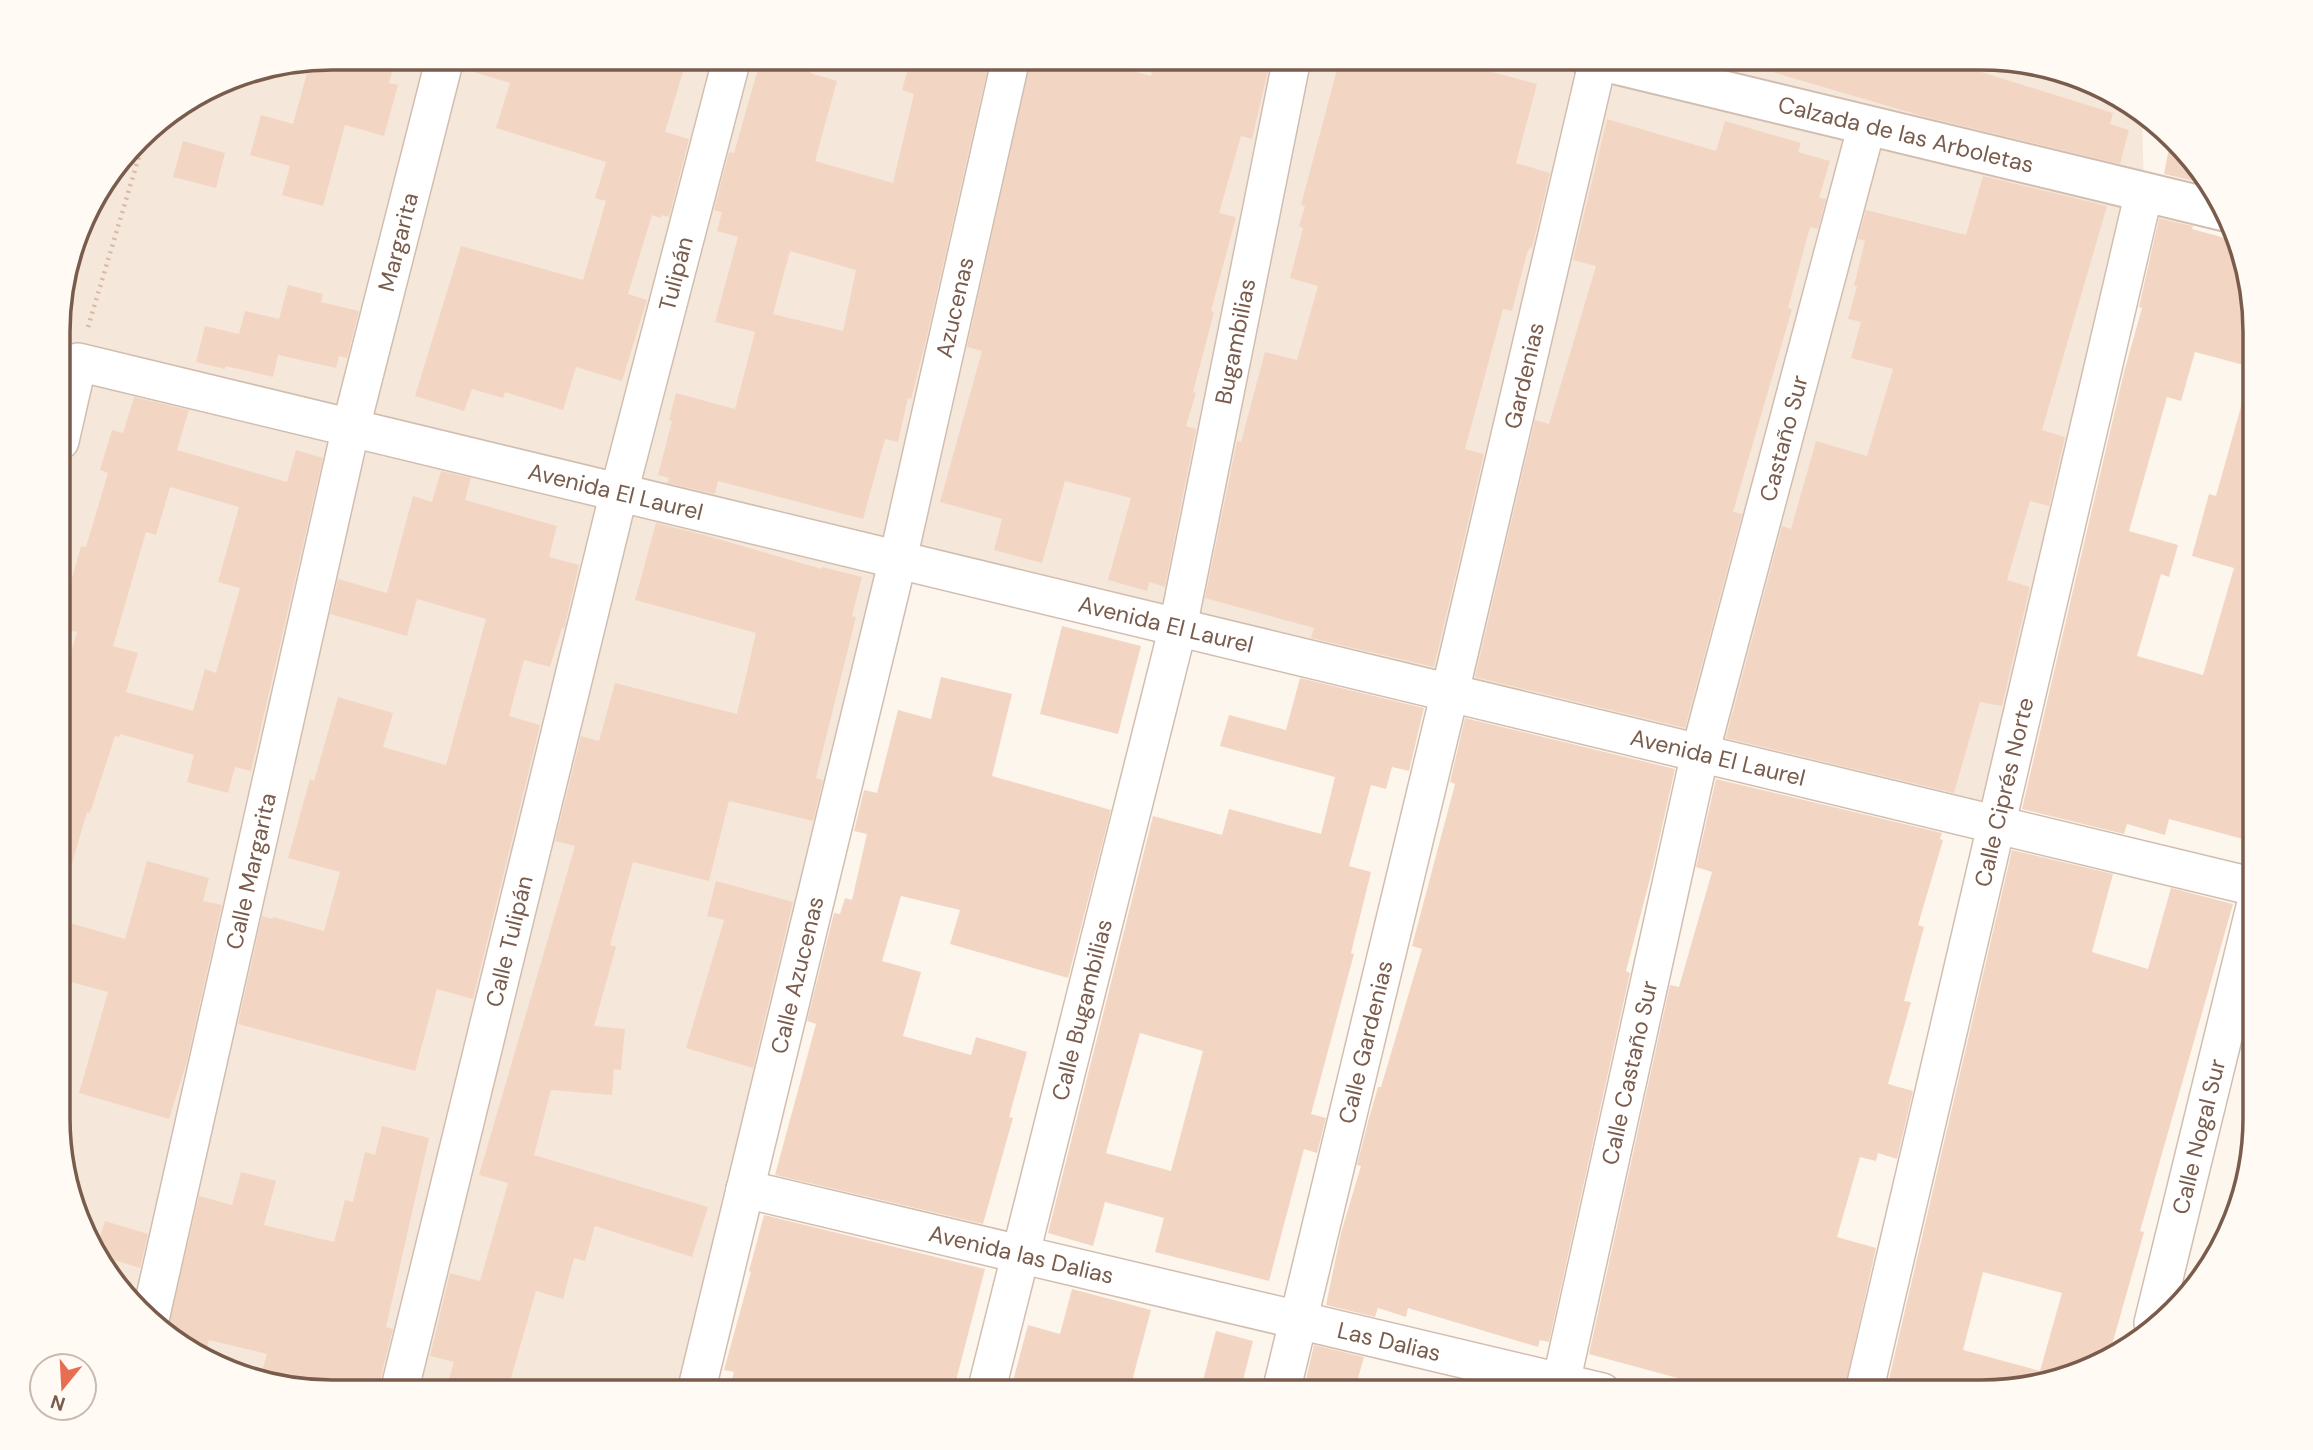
<svg xmlns="http://www.w3.org/2000/svg" width="2313" height="1450" font-family="'DM Sans',sans-serif">
	<style>
		.residential { fill: #f5e8da }
		.building { fill: #f3d5c3; fill-rule: evenodd }
		.lines { fill: none; stroke-linecap: round; stroke-linejoin: round }
		.minor-casing { stroke: #d1beb0; stroke-width: 40 }
		.tertiary-casing { stroke: #d1beb0; stroke-width: 42 }
		.path { stroke: #d9b8a5; stroke-width: 4.5; stroke-dasharray: 2 5; stroke-linecap: butt }
		.minor { stroke: #fff; stroke-width: 37 }
		.tertiary { stroke: #fff; stroke-width: 38 }
		.labels { text-anchor: middle; stroke-width: 5; stroke-linejoin: round; paint-order: stroke }
		.street-label { font-size: 23px; fill: #7a5c4d; stroke: #fffaf3 }
		.rim { fill: none; stroke: #7a5c4d; stroke-width: 3.5 }
	</style>
	<rect width="100%" height="100%" fill="#fdf6ec"/>
	<path class="residential" d="M332 58H1981L2052 67 2133 104 2142 114 2144 192 1996 825 898 560 696 1392H332L261 1383 180 1346 95 1255 60 1153V297L86 210 151 126 227 78Z"/>
	<path class="building" d="M332 58H396L389 83 398 85 384 136 345 125 323 206 282 195 290 166 250 155 261 115 293 124 310 62Z
		M465 58H558L587 67 588 58H687L665 132 689 139 669 217 662 215 661 218 652 215 628 294 647 300 622 381 576 367 563 410 505 392 503 398 472 389 464 411 415 396 461 246 583 280 606 201 595 198 606 162 496 128 510 83 464 69Z
		M761 58H815L810 73 837 81 815 161 893 183 914 94 902 90 911 58H990L927 336 911 399 908 398 898 442 885 439 863 519 718 481 715 494 667 483 669 478 658 475 672 421 669 420 676 393 735 409 755 332 715 322 738 237 717 231 722 212 714 210 729 152 734 153ZM790 251 856 270 843 331 773 314Z
		M1031 58H1086L1151 76 1154 58H1271L1252 139 1241 136 1219 213 1236 217 1211 311 1214 312 1193 392 1196 393 1186 426 1196 429 1165 587 1149 582 1147 591 1108 580 1131 498 1065 481 1042 563 994 550 1002 519 940 502 982 351 967 347Z
		M1340 58H1491L1488 71 1537 84 1516 163 1550 173 1532 248 1530 247 1527 253 1512 311 1503 309 1465 449 1484 454 1434 667 1311 638 1314 628 1205 598 1237 441 1241 442 1265 352 1297 360 1318 286 1290 278 1303 228 1299 226 1305 206 1301 205Z
		M1753 58H1967L1983 63 1981 72 2113 113 2110 124 2129 130 2120 164 1922 116 1752 66Z
		M1607 119 1716 151 1725 121 1801 143 1798 152 1830 161 1819 198 1826 199 1818 229 1810 227 1788 308 1792 309 1733 512 1742 514 1685 728 1475 677 1535 420 1549 424 1596 266 1573 260Z
		M183 141 225 153 216 188 173 177Z
		M2170 143 2207 183 2206 184 2164 174Z
		M1983 176 2107 206 2042 430 2065 437 2049 506 2030 501 2007 580 2030 587 2002 706 1980 702 1954 793 1726 738 1782 526 1791 529 1816 441 1867 456 1893 369 1851 358 1861 322 1848 319 1857 286H1854L1865 241 1858 239 1866 210 1966 235Z
		M2159 218 2193 226 2192 229 2232 240 2255 314V368L2195 352 2181 401 2167 397 2129 531 2178 545 2169 577 2161 574 2137 656 2203 675 2234 568 2192 556 2209 494 2216 496 2246 389 2255 390V797L2243 839 2169 819 2165 835 2127 824 2124 834 2022 809 2124 372 2142 308 2139 307Z
		M288 285 323 294 321 302 359 311 347 358 339 356 336 368 278 355 273 377 226 366 225 369 196 362 205 326 239 334 245 311 279 319Z
		M134 397 189 410 177 450 287 482 296 450 323 458 251 771 235 767 228 793 187 782 194 755 120 734 119 737 115 736 90 813 87 812 68 877 60 876V690L77 632 60 627 70 593 68 592 81 546 86 547 108 473 100 470 112 430 123 433ZM170 487 239 507 218 582 240 588 216 673 205 669 193 711 126 692 138 653 113 646 146 532 156 535Z
		M441 471 471 478 465 500 557 526 549 557 579 565 564 629 562 628 550 667 524 660 509 716 540 725 473 999 437 989 415 1071 238 1024 262 916 273 919V917L324 931 340 872 288 858 310 779 314 781 338 697 393 713 383 747 446 765 486 619 417 599 407 636 330 614 338 579 387 593 413 496 432 502Z
		M656 523 704 535 822 569V567L862 577 852 616 856 617 816 778 823 780 813 821 729 801 709 881 633 862 610 945 616 947 594 1026 625 1029 621 1070 614 1069 612 1095 551 1090 534 1155 708 1207 692 1257 595 1226 585 1261 574 1258 563 1299 536 1291 507 1392H445L454 1362 430 1356 450 1273 480 1281 508 1183 479 1175 575 846 555 841 581 736 599 741 615 683 737 714 756 633 635 600Z
		M1062 626 1141 646 1118 734 1040 714Z
		M941 677 1012 694 992 776 1111 810 1068 978 950 944 960 910 901 896 882 961 921 972 903 1036 971 1055 976 1037 1027 1052 1009 1117 1013 1118 983 1224 775 1175 816 1024 807 1021 834 913 840 914 845 898 852 900 867 834 854 831 864 790 877 793 898 710 931 719Z
		M1300 678 1424 708 1409 771 1392 767 1386 789 1371 785 1349 866 1371 872 1351 953 1354 954 1311 1114 1326 1118 1317 1153 1304 1149 1269 1281 1155 1252 1164 1218 1105 1202 1093 1246 1048 1233 1153 816 1222 835 1229 809 1321 834 1335 777 1220 746 1229 715 1286 730ZM1140 1033 1203 1051 1171 1171 1106 1153Z
		M1465 718 1675 769 1653 867 1626 971 1630 973 1549 1342 1540 1340 1538 1347 1408 1308 1406 1317 1378 1308 1375 1317 1326 1305 1341 1233 1361 1166 1357 1165 1369 1118 1378 1087H1381L1422 949 1412 946 1455 784 1450 782Z
		M1716 779 1942 833 1940 839 1943 840 1918 925 1924 927 1904 1001 1911 1002 1888 1084 1913 1091 1897 1159 1878 1153 1876 1161 1860 1157 1837 1237 1876 1248 1844 1392H1748L1708 1381 1707 1386 1589 1354 1670 985 1679 987 1712 872 1696 867Z
		M2012 850 2113 874 2092 952 2148 969 2171 888 2233 904 2140 1231 2144 1232 2108 1359 1999 1392H1886ZM1983 1272 2062 1293 2040 1371 1963 1350Z
		M147 861 209 878 203 901 222 905 187 1061 169 1119 79 1093 108 992 60 979V920L125 939Z
		M716 881 793 902 753 1068 686 1048 724 920 707 916Z
		M382 1126 429 1138 386 1327 393 1329 377 1392H332L261 1383 259 1382 267 1354 209 1340 204 1357 180 1346 167 1333 199 1196 232 1205 241 1172 276 1181 264 1225 334 1242 345 1200 353 1202 365 1152 375 1155Z
		M764 1215 985 1269 953 1392H729L734 1372 724 1370 751 1272 749 1271Z
		M105 1221 148 1234 140 1268 95 1254Z
		M1072 1289 1151 1310 1129 1392H1117L1087 1384 1085 1392H1010L1028 1325 1060 1334Z
		M1216 1331 1253 1341 1240 1392H1200Z
		M1314 1345 1364 1357 1354 1392H1303Z"/>
	<g class="lines">
		<g class="minor-casing">
			<g id="minor">
				<path id="s1" d="M60 441 78 362 2255 887"/>
				<path id="s2" d="M745 1189 1602 1392"/>
				<path id="s3" d="M151 1315 351 427 445 58"/>
				<path id="s4" d="M2153 1323 2255 907"/>
				<path id="s5" d="M399 1392 619 492 732 58"/>
				<path id="s6" d="M696 1392 898 559 1011 58"/>
				<path id="s7" d="M986 1392 1178 627 1292 58"/>
				<path id="s8" d="M1281 1392 1450 692 1598 60"/>
				<path id="s9" d="M1559 1392 1700 753 1867 125"/>
				<path id="s10" d="M1864 1392 2144 192"/>
			</g>
		</g>
		<g class="tertiary-casing">
			<g id="tertiary">
				<path id="s11" d="M1589 58 2223 211"/>
			</g>
		</g>
		<path class="path" d="M88 327 146 133"/>
		<use href="#minor" class="minor"/>
		<use href="#tertiary" class="tertiary"/>
	</g>
	<g class="labels">
		<g class="street-label">
			<text dy="8" stroke="none"><textPath href="#s11" startOffset="326">Calzada de las Arboletas</textPath></text>
			<text dy="8" stroke="none"><textPath href="#s3" startOffset="1101">Margarita</textPath></text>
			<text dy="8" stroke="none"><textPath href="#s5" startOffset="1152">Tulipán</textPath></text>
			<text dy="8" stroke="none"><textPath href="#s6" startOffset="1115">Azucenas</textPath></text>
			<text dy="8" stroke="none"><textPath href="#s7" startOffset="1080">Bugambilias</textPath></text>
			<text dy="8" stroke="none"><textPath href="#s8" startOffset="1045">Gardenias</textPath></text>
			<text dy="8" stroke="none"><textPath href="#s9" startOffset="980">Castaño Sur</textPath></text>
			<text dy="8" stroke="none"><textPath href="#s1" startOffset="634">Avenida El Laurel</textPath></text>
			<text dy="8" stroke="none"><textPath href="#s1" startOffset="1200">Avenida El Laurel</textPath></text>
			<text dy="8" stroke="none"><textPath href="#s1" startOffset="1768">Avenida El Laurel</textPath></text>
			<text dy="8" stroke="none"><textPath href="#s10" startOffset="616">Calle Ciprés Norte</textPath></text>
			<text dy="8" stroke="none"><textPath href="#s3" startOffset="455">Calle Margarita</textPath></text>
			<text dy="8" stroke="none"><textPath href="#s5" startOffset="464">Calle Tulipán</textPath></text>
			<text dy="8" stroke="none"><textPath href="#s6" startOffset="429">Calle Azucenas</textPath></text>
			<text dy="8" stroke="none"><textPath href="#s7" startOffset="394">Calle Bugambilias</textPath></text>
			<text dy="8" stroke="none"><textPath href="#s8" startOffset="360">Calle Gardenias</textPath></text>
			<text dy="8" stroke="none"><textPath href="#s9" startOffset="327">Calle Castaño Sur</textPath></text>
			<text dy="8" stroke="none"><textPath href="#s4" startOffset="192">Calle Nogal Sur</textPath></text>
			<text dy="8" stroke="none"><textPath href="#s2" startOffset="284">Avenida las Dalias</textPath></text>
			<text dy="8" stroke="none"><textPath href="#s2" startOffset="662">Las Dalias</textPath></text>
		</g>
	</g>
	<path d="M0 0H2313V1450H0ZM332 70H1981A262 262 0 0 1 2243 332V1118A262 262 0 0 1 1981 1380H332A262 262 0 0 1 70 1118V332A262 262 0 0 1 332 70Z" fill="#fffaf3" fill-rule="evenodd"/>
	<path class="rim" d="M332 70H1981A262 262 0 0 1 2243 332V1118A262 262 0 0 1 1981 1380H332A262 262 0 0 1 70 1118V332A262 262 0 0 1 332 70Z"/>
	<g transform="translate(63 1387) rotate(198)"><circle r="33" fill="#fffaf3" stroke="#cabbb1" stroke-width="2"/>
	<path d="M0-5L12 26L0 18L-12 26Z" fill="#e76f51"/>
	<text y="-10" font-size="19" font-weight="bold" text-anchor="middle" fill="#7a5c4d">N</text>
	</g>
</svg>
